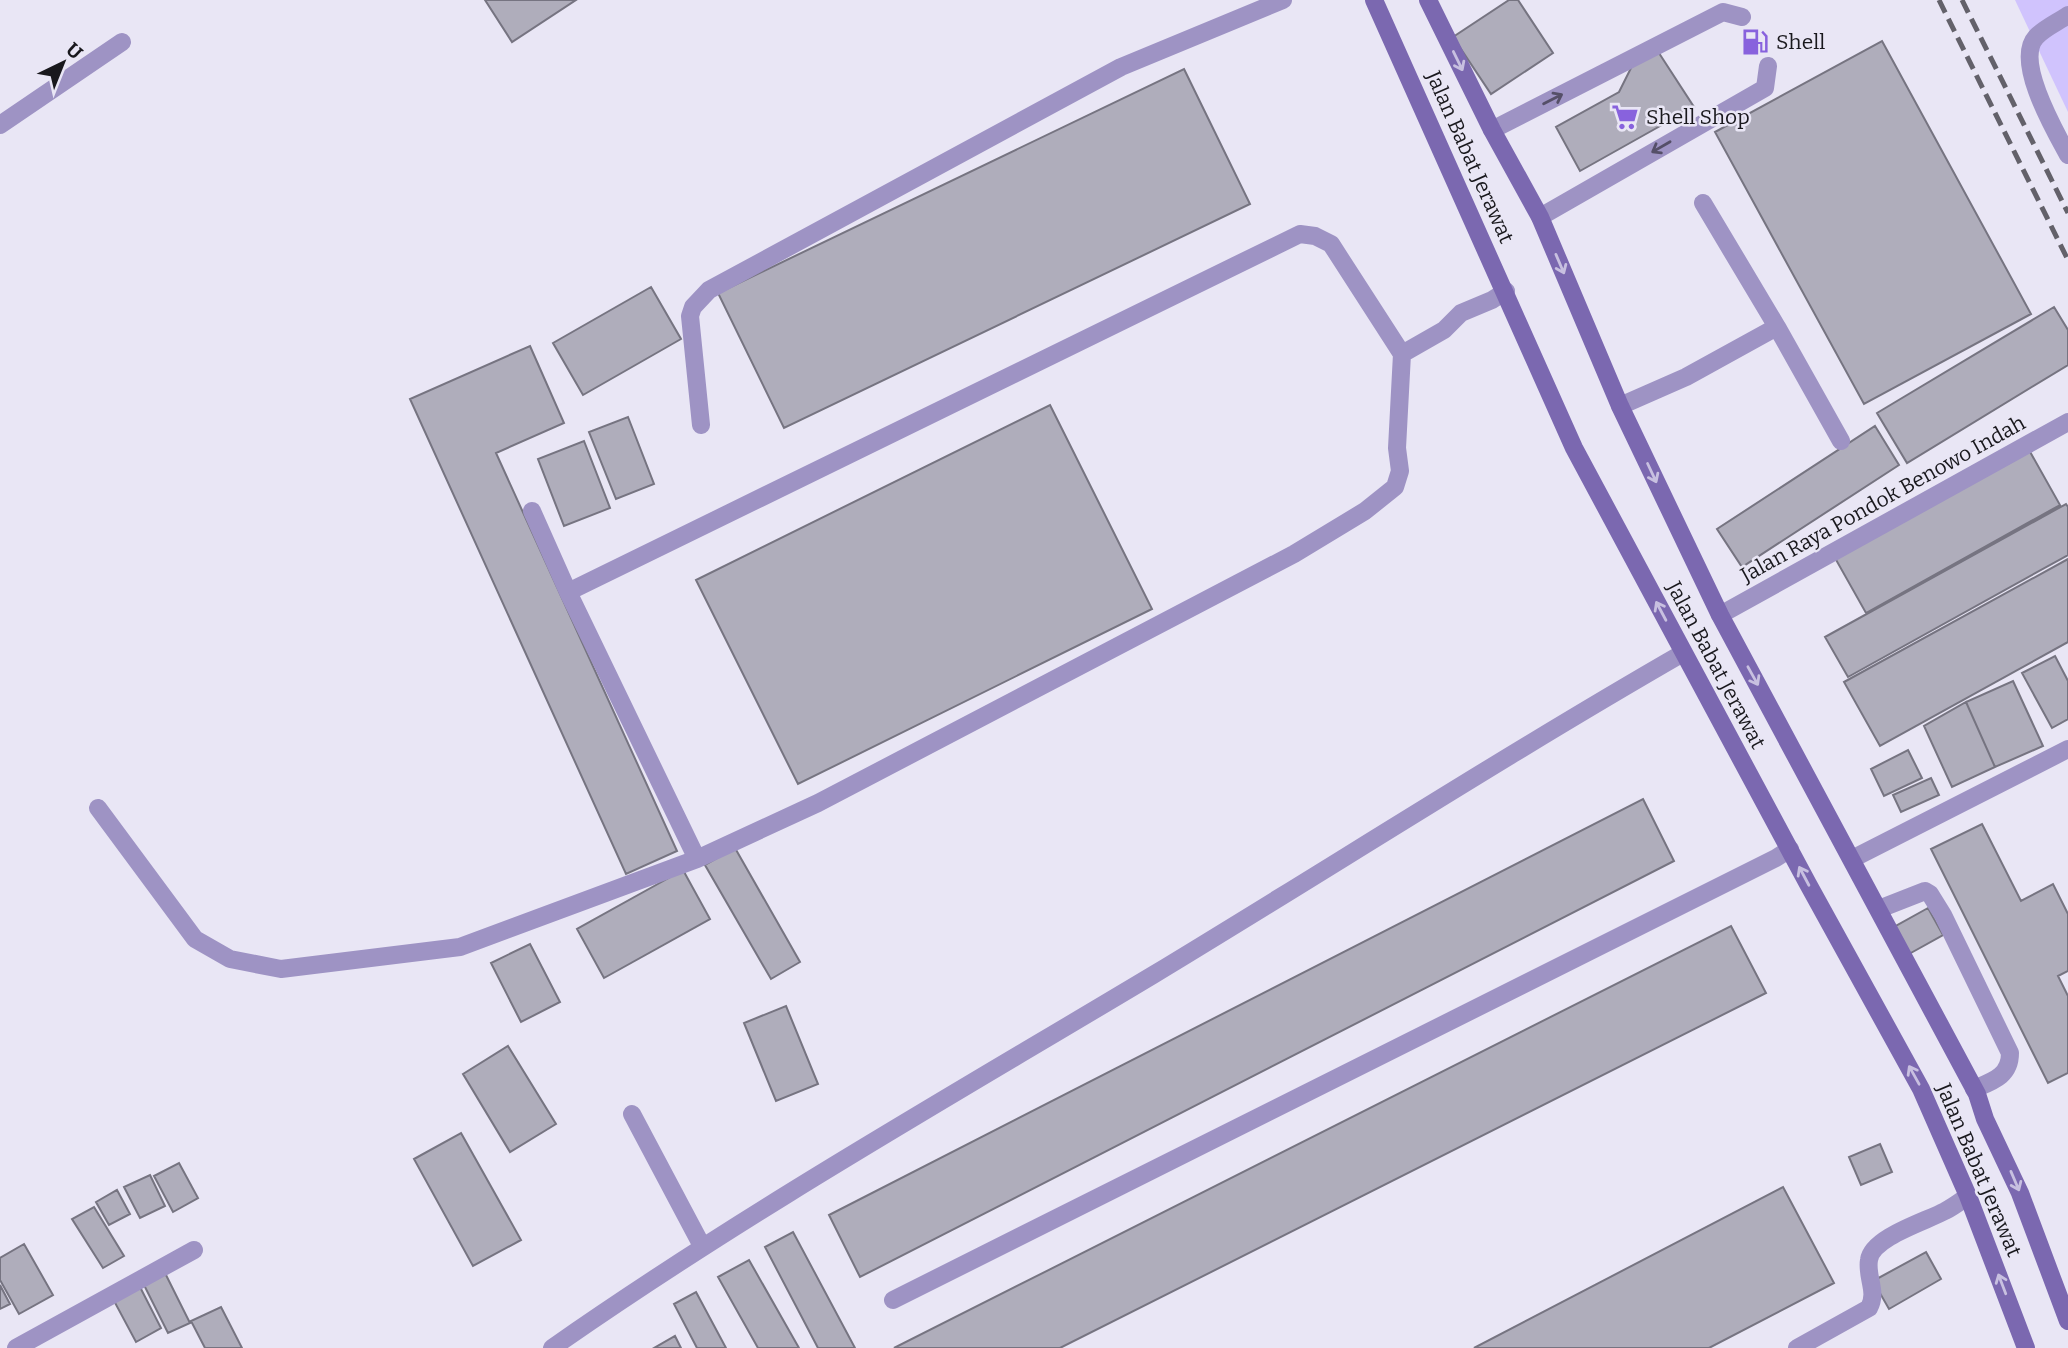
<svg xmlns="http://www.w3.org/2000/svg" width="2068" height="1348" font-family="Bitter,serif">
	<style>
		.green { fill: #d0c3fd }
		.building { fill: #afadbb; stroke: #767481; stroke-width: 2 }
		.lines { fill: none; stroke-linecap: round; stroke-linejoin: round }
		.service { stroke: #9e93c4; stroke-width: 18 }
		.minor { stroke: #9e93c4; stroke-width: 18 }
		.secondary { stroke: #7b68b0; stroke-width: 18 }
		.rail { stroke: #63616a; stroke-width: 5; stroke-dasharray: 14 7; stroke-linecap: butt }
		.oneway { stroke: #c8c0e0 }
		.oneway2 { stroke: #554f68 }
		.labels { text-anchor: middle; stroke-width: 5; stroke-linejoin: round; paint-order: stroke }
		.poi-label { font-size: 21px; fill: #19181d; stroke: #e9e6f5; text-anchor: start }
		.street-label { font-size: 21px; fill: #19181d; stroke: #e9e6f5 }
	</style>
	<rect width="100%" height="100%" fill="#e9e6f5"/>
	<path class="green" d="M2015 0H2068V112Z"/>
	<path class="building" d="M485 0H576L512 42Z
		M1509 0H1518L1553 53 1491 94 1453 37Z
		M1882 41 2031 314 1864 404 1715 132Z
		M1657 50 1694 107 1580 171 1556 127 1619 92 1634 62Z
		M1184 69 1250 204 784 428 718 293Z
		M651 287 681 339 583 395 553 343Z
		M2054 307 2068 330V365L1907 463 1877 413Z
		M530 346 564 423 496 453 677 851 626 874 410 399Z
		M1050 405 1152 609 798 784 696 580Z
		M628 417 654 484 616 499 589 432Z
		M1875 426 1899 465 1742 567 1717 529Z
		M584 441 610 508 564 526 538 459Z
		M2029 450 2060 505 1866 613 1835 558Z
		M2066 504 2068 507V555L1848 677 1825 637Z
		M2068 559V642L1880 746 1844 682Z
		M2055 656 2068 681V719L2052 728 2022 673Z
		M2013 681 2043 746 1995 767 1966 702Z
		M1966 702 1995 767 1952 787 1924 726Z
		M1908 750 1922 778 1884 796 1871 769Z
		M1931 778 1939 795 1901 812 1893 795Z
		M1643 799 1674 861 860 1277 829 1215Z
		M1982 824 2021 901 2053 884 2068 914V971L2058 976 2068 996V1073L2048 1083 1931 849Z
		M735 848 800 962 771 979 705 865Z
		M683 870 710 919 604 978 577 929Z
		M1928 908 1943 935 1909 954 1894 927Z
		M1731 926 1766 993 1060 1348H894Z
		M530 944 560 1002 521 1022 491 963Z
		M786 1006 818 1084 776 1101 744 1023Z
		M508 1046 556 1124 510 1152 463 1074Z
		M461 1133 521 1240 473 1266 414 1159Z
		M1880 1144 1892 1172 1861 1185 1849 1157Z
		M179 1163 198 1198 173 1212 154 1176Z
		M150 1175 165 1206 140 1218 124 1187Z
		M1783 1187 1834 1283 1709 1348H1474Z
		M117 1190 130 1214 109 1225 96 1202Z
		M94 1207 124 1256 103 1268 72 1219Z
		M793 1232 855 1348H818L765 1247Z
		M24 1244 53 1295 19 1314 0 1280V1258Z
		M1926 1252 1941 1279 1889 1309 1873 1281Z
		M749 1260 799 1348H758L718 1277Z
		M164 1271 190 1323 168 1333 142 1281Z
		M0 1285 10 1304 0 1309Z
		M139 1285 161 1328 136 1342 113 1299Z
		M696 1292 726 1348H697L674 1304Z
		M221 1307 242 1348H205L191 1321Z
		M675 1336 681 1348H654Z"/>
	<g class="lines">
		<path class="service" d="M2068 15C2058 22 2044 28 2036 37 2014 61 2055 131 2068 155
			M1492 130 1723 12 1742 17
			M1540 217 1765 88 1768 66
			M1777 327 1841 441
			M1402 354 1397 448 1400 471 1395 487 1365 511 1294 554 818 803 697 859 568 592 1300 234 1315 236 1331 244 1402 354 1444 330 1461 313 1492 300 1506 291
			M1620 406 1686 377 1777 327 1703 203
			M701 425 690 316 693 307 709 290 1121 67 1283 0
			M532 511 568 592
			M98 808 195 939 230 959 281 969 460 947 697 859
			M1879 909 1925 891 1930 894 1943 915 2010 1053C2010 1076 1993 1081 1974 1089
			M632 1114 702 1246
			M893 1300 1776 858 1790 849
			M552 1348C745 1213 951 1096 1153 975 1330 868 1504 756 1683 653
			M1797 1348 1869 1308C1878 1292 1866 1277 1869 1260 1872 1237 1927 1221 1945 1211 1953 1207 1961 1201 1968 1196"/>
		<path class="minor" d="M0 125 122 42
			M1720 615 2068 422
			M1852 859 2068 749
			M16 1348 194 1250"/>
		<path class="secondary" d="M1374 0 1574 448 1808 884 1921 1089 1968 1196 2026 1348
			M1428 0 1492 130 1540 217 1620 406 1720 615 1977 1094 1985 1119 2020 1193 2068 1321"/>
		<path class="rail" d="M1939 0 2068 260
			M1962 0 2068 213"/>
	</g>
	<defs><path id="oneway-shaft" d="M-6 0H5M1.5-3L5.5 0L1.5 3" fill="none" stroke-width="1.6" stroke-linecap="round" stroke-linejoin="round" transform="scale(1.75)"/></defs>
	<g class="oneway">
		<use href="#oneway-shaft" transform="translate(1458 61) rotate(64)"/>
		<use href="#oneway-shaft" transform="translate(1560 264) rotate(67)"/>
		<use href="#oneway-shaft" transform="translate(1652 473) rotate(65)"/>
		<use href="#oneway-shaft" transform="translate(1661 611) rotate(-118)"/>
		<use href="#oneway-shaft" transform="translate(1753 676) rotate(61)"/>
		<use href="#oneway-shaft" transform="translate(1804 876) rotate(-118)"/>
		<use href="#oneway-shaft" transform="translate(1914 1075) rotate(-119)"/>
		<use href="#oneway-shaft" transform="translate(2015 1181) rotate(67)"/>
		<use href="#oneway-shaft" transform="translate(2002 1284) rotate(-111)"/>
	</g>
	<g class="oneway2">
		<use href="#oneway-shaft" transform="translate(1553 99) rotate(-27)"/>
		<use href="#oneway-shaft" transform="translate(1661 147) rotate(150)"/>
	</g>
	<defs>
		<g id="fuel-bare" transform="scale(2.1)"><path d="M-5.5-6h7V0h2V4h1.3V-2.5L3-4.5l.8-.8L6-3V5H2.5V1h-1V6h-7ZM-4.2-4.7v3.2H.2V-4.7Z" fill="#8862dd" stroke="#e9e6f5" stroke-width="2.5" paint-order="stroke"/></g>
		<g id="supermarket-bare" transform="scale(2.1)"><path d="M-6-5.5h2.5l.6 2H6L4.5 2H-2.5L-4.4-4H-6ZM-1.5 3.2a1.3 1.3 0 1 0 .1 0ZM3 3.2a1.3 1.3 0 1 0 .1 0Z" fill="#8862dd" stroke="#e9e6f5" stroke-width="2.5" paint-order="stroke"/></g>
	</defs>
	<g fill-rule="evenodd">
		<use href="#fuel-bare" x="1755" y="42"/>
		<use href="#supermarket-bare" x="1625" y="117"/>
	</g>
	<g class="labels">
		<g class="poi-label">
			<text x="1776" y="49">Shell</text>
			<text x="1646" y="124">Shell Shop</text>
		</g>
		<g class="street-label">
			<text transform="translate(1470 157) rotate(66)" y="7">Jalan Babat Jerawat</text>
			<text transform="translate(1883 499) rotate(-29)" y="7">Jalan Raya Pondok Benowo Indah</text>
			<text transform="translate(1716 665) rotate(62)" y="7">Jalan Babat Jerawat</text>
			<text transform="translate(1979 1170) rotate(67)" y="7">Jalan Babat Jerawat</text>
		</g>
	</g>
	<g transform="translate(63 63) rotate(43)" stroke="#e9e6f5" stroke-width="5" paint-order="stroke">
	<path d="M0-5L12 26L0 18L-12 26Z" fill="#19181d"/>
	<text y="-10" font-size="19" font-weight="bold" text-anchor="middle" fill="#19181d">U</text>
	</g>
</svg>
